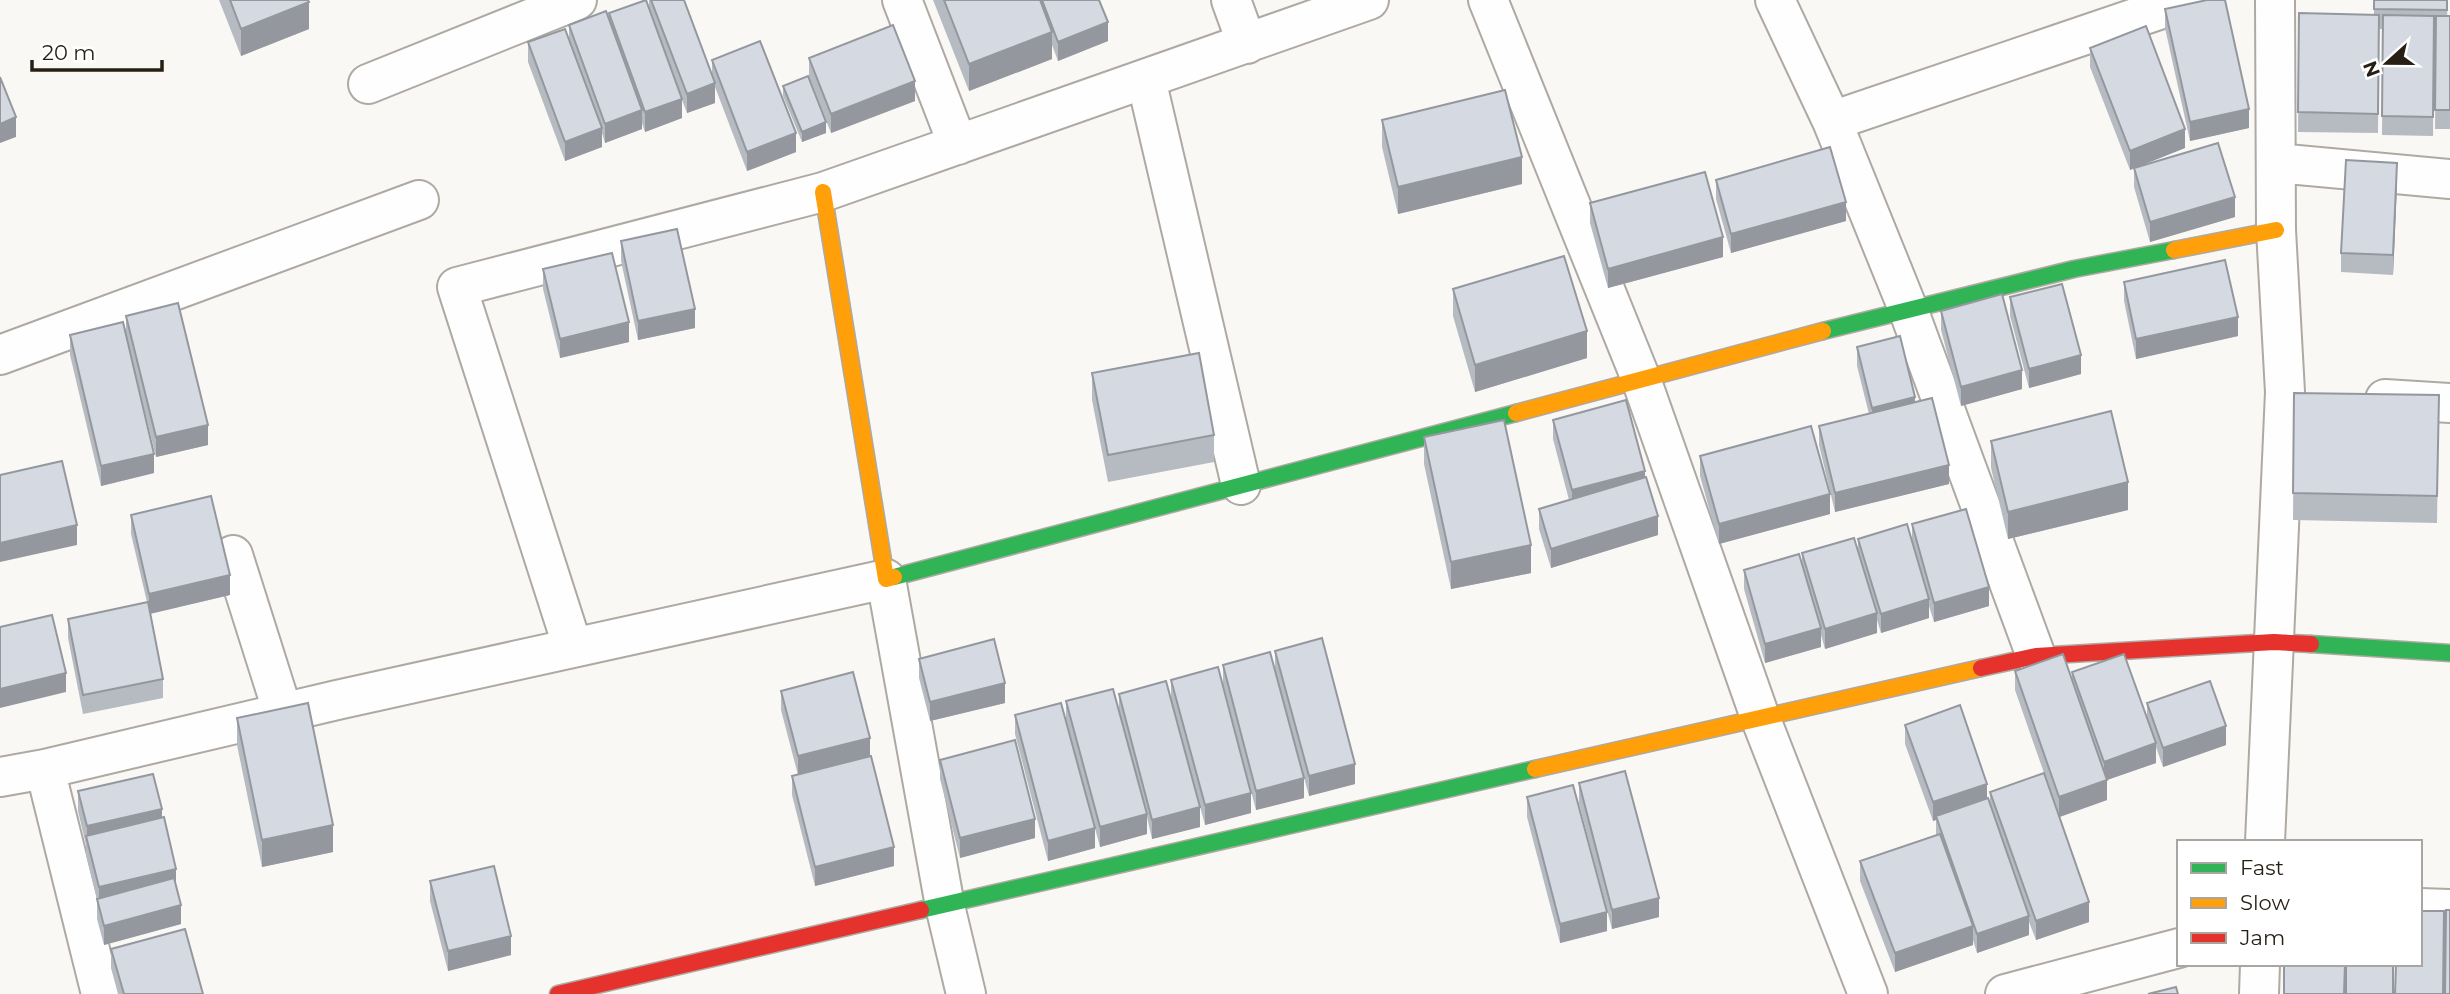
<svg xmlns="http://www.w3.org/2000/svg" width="2450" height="994" font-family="Montserrat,sans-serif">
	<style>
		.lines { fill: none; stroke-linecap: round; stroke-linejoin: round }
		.street-casing { stroke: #aea9a2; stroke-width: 42 }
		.fast-casing { stroke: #aea9a2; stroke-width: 19 }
		.slow-casing { stroke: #aea9a2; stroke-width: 19 }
		.jam-casing { stroke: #aea9a2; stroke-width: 19 }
		.street { stroke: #fefefe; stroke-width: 38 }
		.fast { stroke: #30b455; stroke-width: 16 }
		.slow { stroke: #ff9f0a; stroke-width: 16 }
		.jam { stroke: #e5322d; stroke-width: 16 }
		.wall { fill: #b6bbc2 }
		.shaded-wall { fill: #94989e }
		.building { fill: #d4d9e2; stroke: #94989e; stroke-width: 2 }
	</style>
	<rect width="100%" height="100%" fill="#faf8f5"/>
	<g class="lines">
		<g class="street-casing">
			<path id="street" d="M902 0 958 145
				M1231 0 1247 44
				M1488 0 1641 379 1760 717 1868 994
				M1775 0 1832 121
				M1146 79 1241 485
				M368 84 577 0
				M2276 163 2450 179
				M0 355 419 200
				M2385 399 2450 403
				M233 555 283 713
				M573 648 457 287 823 192 1369 0
				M2036 656 1908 309 1832 121 2188 0
				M45 769 101 994
				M0 777 45 769 337 700 886 579 945 906 966 994
				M2265 842 2285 392 2276 230 2275 0
				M2420 908 2450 909
				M2005 994 2179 948
				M2259 994 2260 964"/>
		</g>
		<g class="fast-casing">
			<path id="fast" d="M1823 331 2074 269 2174 250
				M894 577 1516 413
				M2311 644 2450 653
				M921 910 1535 769"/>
		</g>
		<g class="slow-casing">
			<path id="slow" d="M823 192 886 579 894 577
				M2174 250 2276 230
				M1516 413 1823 331
				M1535 769 1981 668"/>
		</g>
		<g class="jam-casing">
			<path id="jam" d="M1981 668 2036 656 2274 642 2311 644
				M558 994 921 910"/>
		</g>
		<use href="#street" class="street"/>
		<use href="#fast" class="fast"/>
		<use href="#slow" class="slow"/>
		<use href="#jam" class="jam"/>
	</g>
	<path class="wall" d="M219 0H308L309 29 241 56Z
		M649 0H684L712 75V60L796 152 747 171 715 87V103L687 113 682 100V118L645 132 642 123V129L605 143 602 133V147L565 161 528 62V42L569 39V25L609 20V13L649 10Z
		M933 0H1099L1108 41 1058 61 1052 45V59L969 91Z
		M2374 0H2448L2447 16H2450V129H2435L2436 30H2434L2433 136 2382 135 2383 29H2379L2378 133 2298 132 2299 13 2374 15Z
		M2165 9 2249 128 2190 141 2165 28Z
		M2090 48 2185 148 2137 167 2235 217 2150 242 2134 187V168L2130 170 2090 67Z
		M809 58 915 101 831 133 811 82 826 133 802 142 783 96V86L809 77Z
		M1382 120 1522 184 1398 214 1382 147Z
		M1716 180 1846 221 1731 253 1716 199Z
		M2397 182 2393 275 2341 272V253Z
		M1590 203 1723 257 1608 288 1590 223Z
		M621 241 695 328 638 340 621 261Z
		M543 269 629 342 560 358 543 289Z
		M2124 282 2238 336 2136 359 2124 301Z
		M1453 289 1587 358 1475 392 1453 316Z
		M2010 297 2081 374 2029 388 2010 316Z
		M1941 311 2022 389 1961 406 1941 330Z
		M126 316 208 445 156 457 126 335Z
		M70 335 154 473 101 486 70 355Z
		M1857 347 1915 402 1949 484 1835 512 1819 445V426L1869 414 1857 366Z
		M1092 373 1214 435V462L1108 482 1092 400Z
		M2294 393 2439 395 2437 523 2293 520Z
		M1553 420 1645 477 1658 535 1551 568 1539 529V509L1569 500 1553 439Z
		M1424 437 1531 573 1451 589 1424 464Z
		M1991 441 2128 510 2008 539 1991 468Z
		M1700 456 1830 514 1719 544 1700 476Z
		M131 515 230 595 150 614 163 679V698L83 714 68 638V619L147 602 131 534Z
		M1912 524 1989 606 1934 622 1929 606V618L1881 633 1877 620V633L1825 649 1821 635V647L1765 663 1744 589V570L1802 564V553L1858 552V539L1912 540Z
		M1275 651 1355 784 1309 796 1275 670Z
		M919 659 1005 703 930 721 919 678Z
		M1223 665 1304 798 1256 810 1223 684Z
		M2015 671 2072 680V672L2147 719V703L2226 745 2163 767 2156 747V763L2107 780V800L2060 817 2089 922 2036 940 2029 922V935L1977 953 1973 940V945L1895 972 1860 881V861L1936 835V820L1933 821 1905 744V725L1987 798 1990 805V792L2044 773 2015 690Z
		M1171 680 1251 813 1205 825 1171 699Z
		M781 691 870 756 894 866 815 886 792 795V776L798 775 781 710Z
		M1119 694 1200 827 1152 839 1147 817V834L1100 847 1066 720V701L1119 713Z
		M1015 715 1095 848 1048 861 1015 734Z
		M237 718 333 852 262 867 237 745Z
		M940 760 1035 838 960 858 940 779Z
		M1579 783 1659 917 1612 929 1579 803Z
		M78 791 162 817 176 885 181 924 104 945 97 919V899L86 855V845L78 811Z
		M1527 797 1607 931 1560 943 1527 817Z
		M430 881 511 955 448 971 430 901Z
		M111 949 203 994H118L111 968Z"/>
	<path class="shaded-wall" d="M309 2V29L241 56V29Z
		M1108 22V41L1058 61V42Z
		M1052 32V59L969 91V64Z
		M915 81V101L831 133V114Z
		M715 83V103L687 113V94Z
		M682 99V118L645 132V112Z
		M2249 109V128L2190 141V122Z
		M642 110V129L605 143V124Z
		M16 117V137L0 143V124Z
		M826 122V133L802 142V132Z
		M602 128V147L565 161V142Z
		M2185 129V148L2130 170V151Z
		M796 133V152L747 171V152Z
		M1522 157V184L1398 214V187Z
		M2397 163V182L2393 275V255Z
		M2235 197V217L2150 242V222Z
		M1846 202V221L1731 253V234Z
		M1723 237V257L1608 288V269Z
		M695 309V328L638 340V321Z
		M2238 317V336L2136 359V339Z
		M629 322V342L560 358V339Z
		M1587 331V358L1475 392V365Z
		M2081 355V374L2029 388V369Z
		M2022 370V389L1961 406V387Z
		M1915 397V416L1872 427V408Z
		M208 425V445L156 457V437Z
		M154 454V473L101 486V466Z
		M1949 465V484L1835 512V493Z
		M1645 471V490L1572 509V490Z
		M2128 482V510L2008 539V512Z
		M1830 494V514L1719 544V524Z
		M1658 516V535L1551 568V549Z
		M77 525V545L0 562V543Z
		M1531 545V573L1451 589V562Z
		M230 575V595L149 614V594Z
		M1989 587V606L1934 622V603Z
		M1929 599V618L1881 633V614Z
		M1877 613V633L1825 649V629Z
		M1821 628V647L1765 663V644Z
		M66 673V692L0 708V689Z
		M1005 683V703L930 721V702Z
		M2226 726V745L2163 767V748Z
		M870 738V758L798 776V756Z
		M2156 743V763L2104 781V762Z
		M1355 764V784L1309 796V776Z
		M1304 778V798L1256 810V791Z
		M2107 780V800L2059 817V797Z
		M1987 784V803L1936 816V820L1933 821V802Z
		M1251 793V813L1205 825V805Z
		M1200 807V827L1152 839V820Z
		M162 809V829L87 837V826Z
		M1147 814V834L1100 847V827Z
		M1035 819V838L960 858V838Z
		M333 825V852L262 867V840Z
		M1095 828V848L1048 861V841Z
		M894 847V866L815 886V867Z
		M176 869V888L99 907V887Z
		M1659 898V917L1612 929V910Z
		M2089 902V922L2036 940V921Z
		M181 905V924L104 945V926Z
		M1607 912V931L1560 943V924Z
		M2029 916V935L1977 953V934Z
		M1973 926V945L1895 972V953Z
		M511 936V955L448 971V951Z"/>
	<path class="building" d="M230 0H308L309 2 241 29Z
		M646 0 682 99 645 112 609 13Z
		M651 0H684L715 83 687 94Z
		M944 0H1040L1052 32 969 64Z
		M1042 0H1099L1108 22 1058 42Z
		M2207 0H2225L2249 109 2190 122 2165 9Z
		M2374 0H2447V10L2374 9Z
		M606 11 642 110 605 124 569 25Z
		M2299 13 2379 15 2378 114 2298 112Z
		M2383 15 2434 16 2433 117 2382 116Z
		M2436 16H2450V110H2435Z
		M893 25 915 81 831 114 809 58Z
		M2146 26 2185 129 2130 151 2090 48Z
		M565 29 602 128 565 142 528 42Z
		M760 41 796 133 747 152 712 60Z
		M808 76 826 122 802 132 783 86Z
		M0 77 16 117 0 124Z
		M1505 90 1522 157 1398 187 1382 120Z
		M2218 143 2235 197 2150 222 2134 168Z
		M1830 147 1846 202 1731 234 1716 180Z
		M2346 160 2397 163 2393 255 2341 253Z
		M1705 172 1723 237 1608 269 1590 203Z
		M677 229 695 309 638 321 621 241Z
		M612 253 629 322 560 339 543 269Z
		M1564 256 1587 331 1475 365 1453 289Z
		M2225 260 2238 317 2136 339 2124 282Z
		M2062 284 2081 355 2029 369 2010 297Z
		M2002 294 2022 370 1961 387 1941 311Z
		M178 303 208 425 156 437 126 316Z
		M123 322 154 454 101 466 70 335Z
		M1900 336 1915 397 1872 408 1857 347Z
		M1199 353 1214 435 1108 455 1092 373Z
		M2294 393 2439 395 2437 496 2293 493Z
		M1932 398 1949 465 1835 493 1819 426Z
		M1626 400 1645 471 1572 490 1553 420Z
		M2111 411 2128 482 2008 512 1991 441Z
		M1504 420 1531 545 1451 562 1424 437Z
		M1811 426 1830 494 1719 524 1700 456Z
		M62 461 77 525 0 543V475Z
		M1646 477 1658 516 1551 549 1539 509Z
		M211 496 230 575 149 594 131 515Z
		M1966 509 1989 587 1934 603 1912 524Z
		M1907 524 1929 599 1881 614 1858 539Z
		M1854 538 1877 613 1825 629 1802 553Z
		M1799 554 1821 628 1765 644 1744 570Z
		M148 602 163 679 83 695 68 619Z
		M52 615 66 673 0 689V627Z
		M1322 638 1355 764 1309 776 1275 651Z
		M994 639 1005 683 930 702 919 659Z
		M1270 652 1304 778 1256 791 1223 665Z
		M2063 654 2107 780 2059 797 2015 671Z
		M2124 654 2156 743 2104 762 2072 672Z
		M1218 667 1251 793 1205 805 1171 680Z
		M853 672 870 738 798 756 781 691Z
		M1166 681 1200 807 1152 820 1119 694Z
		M2210 681 2226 726 2163 748 2147 703Z
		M1113 689 1147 814 1100 827 1066 701Z
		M308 703 333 825 262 840 237 718Z
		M1061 703 1095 828 1048 841 1015 715Z
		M1960 705 1987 784 1933 802 1905 725Z
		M1015 740 1035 819 960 838 940 760Z
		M871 756 894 847 815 867 792 776Z
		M1625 771 1659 898 1612 910 1579 783Z
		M2044 773 2089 902 2036 921 1990 792Z
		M153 774 162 809 87 826 78 791Z
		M1573 785 1607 912 1560 924 1527 797Z
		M1988 798 2029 916 1977 934 1936 816Z
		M164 817 176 869 99 887 86 836Z
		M1940 834 1973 926 1895 953 1860 861Z
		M494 866 511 936 448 951 430 881Z
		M174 878 181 905 104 926 97 899Z
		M2446 910H2450V994H2445Z
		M2420 911H2444L2443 994H2395L2396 964H2420Z
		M185 929 203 994H124L111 949Z
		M2284 964H2345L2344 994H2284Z
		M2346 964H2393V994H2346Z
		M2176 987 2178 994H2148Z"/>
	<rect x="2177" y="840" width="245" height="126" fill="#ffffff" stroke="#a9a5a1" stroke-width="2"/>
	<rect x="2191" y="863" width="35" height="10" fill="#30b455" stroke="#a9a5a1" stroke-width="2"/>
	<text x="2240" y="875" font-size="21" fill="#281f14">Fast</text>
	<rect x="2191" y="898" width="35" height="10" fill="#ff9f0a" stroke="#a9a5a1" stroke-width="2"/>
	<text x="2240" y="910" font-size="21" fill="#281f14">Slow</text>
	<rect x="2191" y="933" width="35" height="10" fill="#e5322d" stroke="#a9a5a1" stroke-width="2"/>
	<text x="2240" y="945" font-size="21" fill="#281f14">Jam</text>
	<g transform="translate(2387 63) rotate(249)" stroke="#ffffff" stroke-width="5" paint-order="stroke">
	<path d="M0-5L12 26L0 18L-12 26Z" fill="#281f14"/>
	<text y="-10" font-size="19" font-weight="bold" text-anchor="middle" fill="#281f14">N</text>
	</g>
	<path d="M32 60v10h130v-10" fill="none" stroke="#281f14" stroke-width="3.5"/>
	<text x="42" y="60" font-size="21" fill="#281f14" stroke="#ffffff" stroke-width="5" paint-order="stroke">20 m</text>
</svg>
